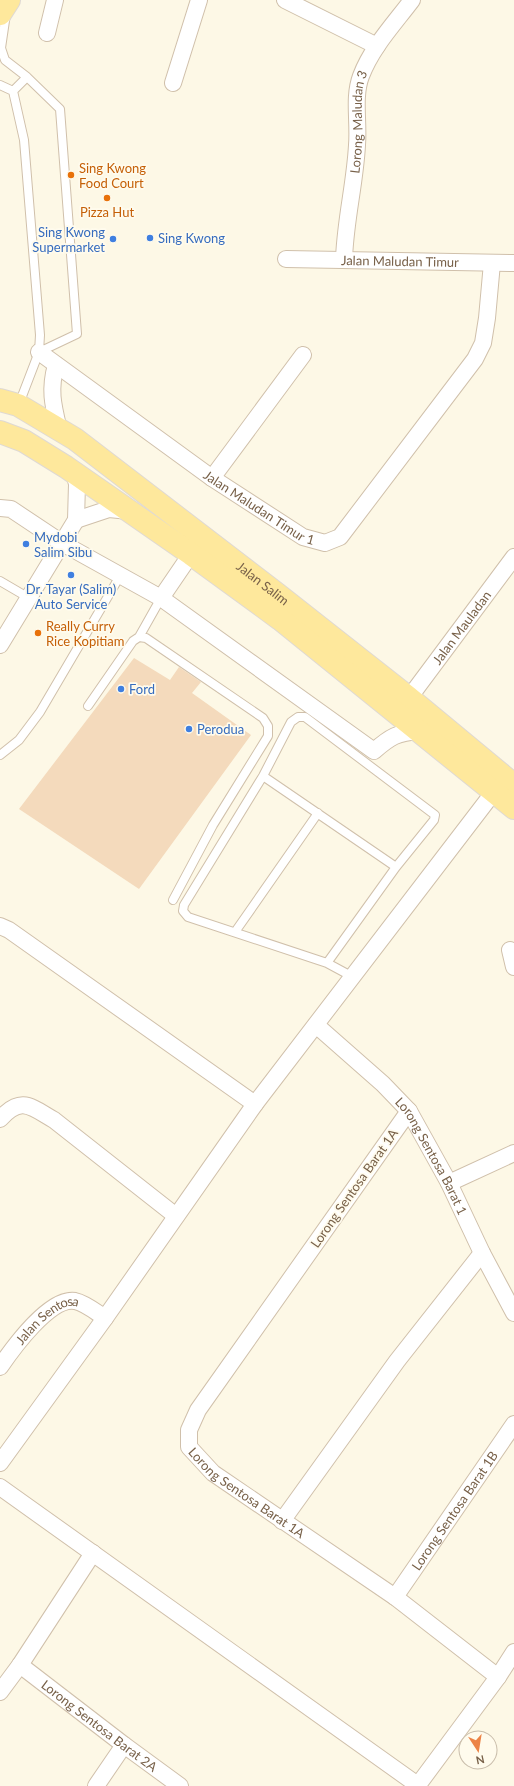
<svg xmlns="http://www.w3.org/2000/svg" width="514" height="1786" font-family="Lato,sans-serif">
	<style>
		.building { fill: #f4dabc }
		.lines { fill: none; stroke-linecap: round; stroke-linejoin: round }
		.service-casing { stroke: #d0c0ab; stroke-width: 10 }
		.minor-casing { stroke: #d0c0ab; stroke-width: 18 }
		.primary-casing { stroke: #dfd9d3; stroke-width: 24 }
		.service { stroke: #fff; stroke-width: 8 }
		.minor { stroke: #fff; stroke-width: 16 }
		.primary { stroke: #fee89c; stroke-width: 22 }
		.food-dot { fill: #e8710a; stroke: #fffbed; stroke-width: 1.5 }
		.shop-dot { fill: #3f7fe0; stroke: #fffbed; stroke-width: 1.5 }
		.labels { text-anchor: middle; stroke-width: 3.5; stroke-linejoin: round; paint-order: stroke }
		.street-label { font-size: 13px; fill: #786149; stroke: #fffbed }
		.food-label { font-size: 13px; fill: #c56008; stroke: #fffbed; text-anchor: start }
		.shop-label { font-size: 13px; fill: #366cbe; stroke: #fffbed; text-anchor: start }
	</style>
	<rect width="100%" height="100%" fill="#fdf8e6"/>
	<path class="building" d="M134 658 170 680 179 667 201 682 192 693 251 735 139 889 19 809Z"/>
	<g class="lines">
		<g class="service-casing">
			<path id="service" d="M6 14 1 48 5 60 27 77
				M0 85 13 91
				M13 91 27 77 60 109 77 334 39 352
				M13 91 24 140 40 335 39 352 19 404
				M0 581 29 598
				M139 637 161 598
				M88 706 133 641 139 637 146 638 263 718 268 726V736L213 825 173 900
				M298 717H305L435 815 434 820 396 867 327 963 188 917 183 911 184 905 263 776 291 722Z
				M0 755 19 740 40 712 120 576
				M263 776 396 867
				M235 932 318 813
				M327 963 353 977"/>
		</g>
		<g class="minor-casing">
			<g id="minor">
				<path d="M285 0 377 46"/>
				<path d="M47 33 55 0"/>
				<path d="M173 83 199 0"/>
				<path id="s1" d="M286 259 514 263"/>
				<path id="s2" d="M344 260C345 221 355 184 357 145 359 122 353 97 361 76 372 47 394 24 412 0"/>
				<path id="s3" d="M39 352 212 478 303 537 325 543 340 537 475 359 483 343 487 318 492 263"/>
				<path d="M56 365C49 390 53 405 59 430"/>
				<path d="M212 478 303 355"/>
				<path d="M0 508 11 509 62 543 161 598 374 751C391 736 397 733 419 731"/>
				<path d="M76 520 109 509 129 511"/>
				<path d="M161 598 191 554"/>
				<path d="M0 645 76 520 77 484 74 472"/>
				<path id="s4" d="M409 698 514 557"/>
				<path d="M0 926 9 930 255 1104"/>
				<path d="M510 950 514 967"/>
				<path id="s5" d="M316 1025 383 1084 409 1111 449 1183 482 1253 514 1313"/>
				<path id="s6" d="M409 1111 198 1410 189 1430V1447L213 1473 395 1597 498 1677"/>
				<path d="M0 1119C21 1096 30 1106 54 1120L176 1216"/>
				<path d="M449 1183 514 1153"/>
				<path id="s7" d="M0 1367C13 1348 50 1297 75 1301 85 1303 96 1312 105 1318"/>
				<path d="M0 1463 105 1318 255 1104 493 793"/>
				<path d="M0 1487 419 1786"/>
				<path d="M282 1521 397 1361 482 1253"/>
				<path id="s8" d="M395 1597 514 1424"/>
				<path id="s9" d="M20 1665 124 1745 180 1786"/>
				<path d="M0 1692 20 1665 93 1553"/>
				<path d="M418 1785 498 1677 514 1652"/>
				<path d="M96 1786 124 1745"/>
			</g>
		</g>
		<g class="primary-casing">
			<g id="primary">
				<path d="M0 14 9 0"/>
				<path id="s10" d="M0 400 18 405 75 439 277 594 409 698 514 785"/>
				<path d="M0 432 24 441 66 467 191 554 280 619 514 808"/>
			</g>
		</g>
		<use href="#service" class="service"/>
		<use href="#minor" class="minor"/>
		<use href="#primary" class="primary"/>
	</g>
	<g class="food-dot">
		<circle cx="71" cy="175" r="4"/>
		<circle cx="107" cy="198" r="4"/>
		<circle cx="38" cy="633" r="4"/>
	</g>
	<g class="shop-dot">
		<circle cx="150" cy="238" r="4"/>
		<circle cx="113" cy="239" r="4"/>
		<circle cx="26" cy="544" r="4"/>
		<circle cx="71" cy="575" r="4"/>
		<circle cx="121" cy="689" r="4"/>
		<circle cx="189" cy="729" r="4"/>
	</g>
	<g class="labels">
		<g class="street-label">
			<text dy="5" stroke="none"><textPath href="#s2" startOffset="139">Lorong Maludan 3</textPath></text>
			<text dy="5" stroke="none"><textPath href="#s1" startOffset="114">Jalan Maludan Timur</textPath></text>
			<text dy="5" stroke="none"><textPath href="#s3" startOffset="270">Jalan Maludan Timur 1</textPath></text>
			<text dy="5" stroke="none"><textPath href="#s10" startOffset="322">Jalan Salim</textPath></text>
			<text dy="5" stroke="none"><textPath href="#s4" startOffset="88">Jalan Mauladan</textPath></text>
			<text dy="5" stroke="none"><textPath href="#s5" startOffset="177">Lorong Sentosa Barat 1</textPath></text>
			<text transform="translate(354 1188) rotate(-55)" y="5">Lorong Sentosa Barat 1A</text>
			<text dy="5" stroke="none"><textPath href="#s7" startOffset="69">Jalan Sentosa</textPath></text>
			<text dy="5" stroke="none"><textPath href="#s6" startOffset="479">Lorong Sentosa Barat 1A</textPath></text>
			<text dy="5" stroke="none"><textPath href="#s8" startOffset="105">Lorong Sentosa Barat 1B</textPath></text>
			<text dy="5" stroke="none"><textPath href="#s9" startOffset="100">Lorong Sentosa Barat 2A</textPath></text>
		</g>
		<g class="food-label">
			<text x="79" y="173">Sing Kwong<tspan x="79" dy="15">Food Court</tspan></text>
			<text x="107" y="217" text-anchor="middle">Pizza Hut</text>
			<text x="46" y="631">Really Curry<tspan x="46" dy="15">Rice Kopitiam</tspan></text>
		</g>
		<g class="shop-label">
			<text x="105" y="237" text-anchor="end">Sing Kwong<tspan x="105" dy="15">Supermarket</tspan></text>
			<text x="158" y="243">Sing Kwong</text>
			<text x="34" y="542">Mydobi<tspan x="34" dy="15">Salim Sibu</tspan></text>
			<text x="71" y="594" text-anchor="middle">Dr. Tayar (Salim)<tspan x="71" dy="15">Auto Service</tspan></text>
			<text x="129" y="694">Ford</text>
			<text x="197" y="734">Perodua</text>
		</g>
	</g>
	<g transform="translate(478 1750) rotate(168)"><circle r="19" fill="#fffbed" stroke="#c9bdab"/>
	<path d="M0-3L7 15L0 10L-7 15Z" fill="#ec8346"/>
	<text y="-6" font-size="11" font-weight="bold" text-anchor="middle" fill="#786149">N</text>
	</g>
</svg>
